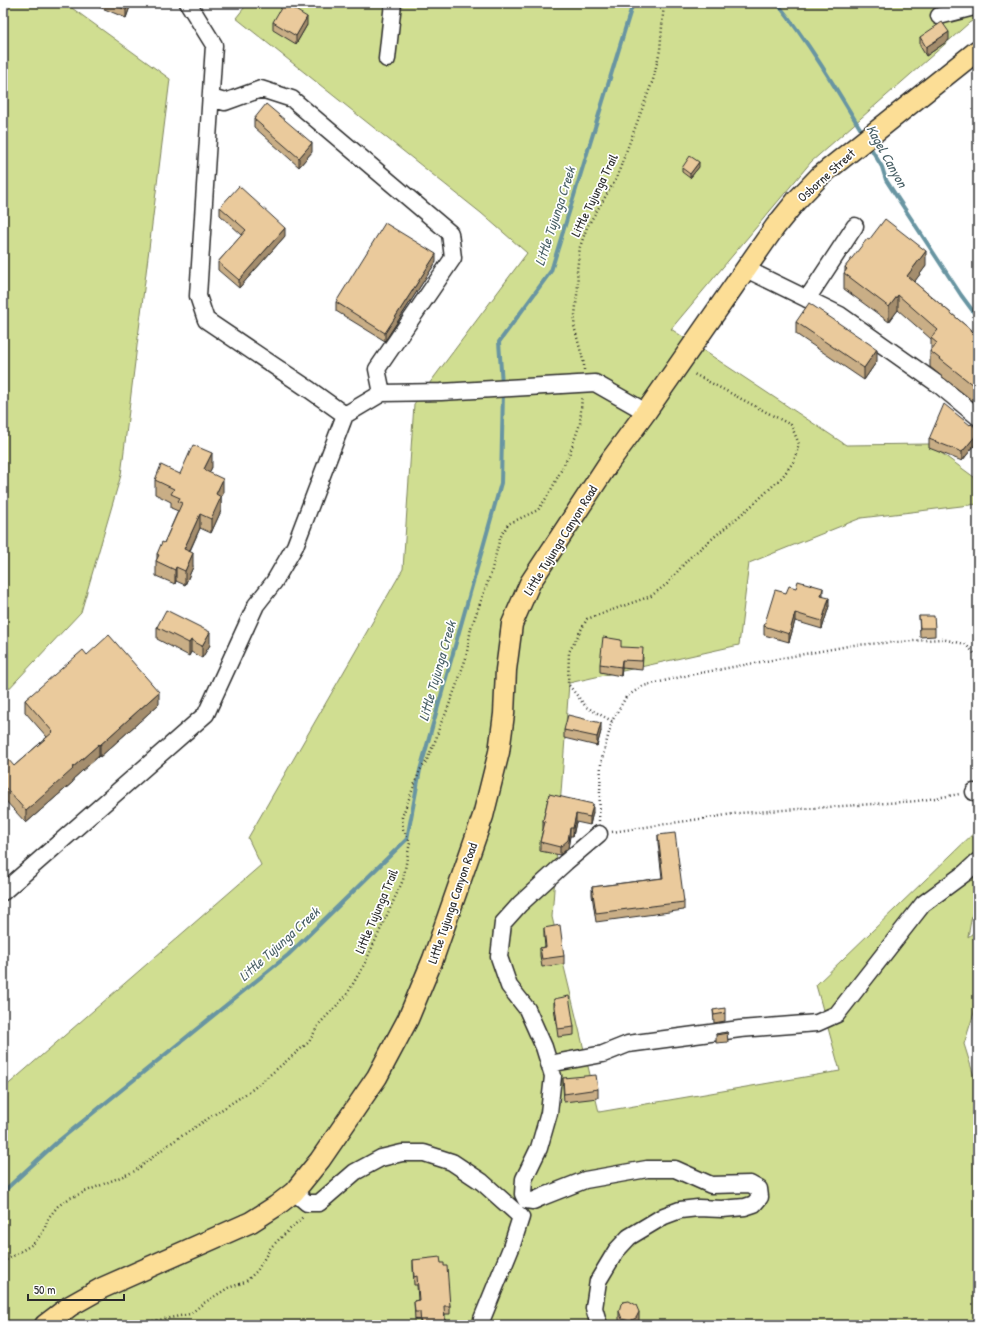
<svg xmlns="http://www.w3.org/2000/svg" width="981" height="1328" font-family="'Patrick Hand',sans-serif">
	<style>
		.green { fill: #d0de91; stroke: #7e845e }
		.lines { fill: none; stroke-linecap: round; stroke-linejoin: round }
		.stream { stroke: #6895a2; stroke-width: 4 }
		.minor-casing { stroke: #2b2b2b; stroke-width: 19 }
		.major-casing { stroke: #2b2b2b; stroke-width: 23 }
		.path { stroke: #2b2b2b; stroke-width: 2.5; stroke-dasharray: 1 3; stroke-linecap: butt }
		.minor { stroke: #fff; stroke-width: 16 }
		.major { stroke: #fcde96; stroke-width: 20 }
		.wall { fill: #c9ae86; stroke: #2b2b2b }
		.shaded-wall { fill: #a48d6d; stroke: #2b2b2b }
		.building { fill: #eaca9c; stroke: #2b2b2b }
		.labels { text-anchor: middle; stroke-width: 3.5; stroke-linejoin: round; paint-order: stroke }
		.street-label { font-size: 13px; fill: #2b2b2b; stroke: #fff }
		.water-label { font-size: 14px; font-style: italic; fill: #496066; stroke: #fff }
	</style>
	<rect width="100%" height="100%" fill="#fff"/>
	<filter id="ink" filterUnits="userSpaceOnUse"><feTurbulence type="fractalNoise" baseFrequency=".025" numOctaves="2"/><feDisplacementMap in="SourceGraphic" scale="8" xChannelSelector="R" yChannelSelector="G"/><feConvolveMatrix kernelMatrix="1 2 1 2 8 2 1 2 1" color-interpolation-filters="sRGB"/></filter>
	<g filter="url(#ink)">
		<path class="green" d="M3 3H65L170 79 121 475 81 612 3 695Z
			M248 3H978V17L969 23 811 162 671 329 846 445 929 444 978 480V504L861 518 749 563 739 645 569 683 552 917 599 1112 840 1071 816 985 978 829V882L968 937 978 929V1000L964 1044 978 1089 977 1325H3V1089L261 865 248 838 403 569 414 404 527 253 481 213 236 18Z"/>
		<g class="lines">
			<path class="stream" d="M777 3C810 44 837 90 864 135
				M869 145 882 167 886 180 895 194 961 295 978 318
				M502 384 499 342 551 271 633 3
				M3 1192 56 1143 288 955 407 839 420 770 501 483 503 391"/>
			<g class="minor-casing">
				<path id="minor" d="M188 3 214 45 198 296 206 320 310 390 345 415
					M939 16 978 6
					M387 59 393 3
					M211 98 225 102 261 89 292 99 450 233 453 258 377 369 382 393
					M746 269 840 315 939 385 978 417
					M807 299 855 226
					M974 792 978 793
					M3 892 206 714 256 605 274 582 295 546 345 415 382 393 441 392 595 383 646 412
					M549 1064 603 1054 628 1044 740 1029 817 1023 837 1014 923 904 965 873 978 861
					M294 1192 307 1203H319L355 1172 381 1158 402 1153H424L452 1162 482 1182 521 1217 511 1248 482 1319 483 1325
					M599 1325 594 1308 598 1281 616 1251 629 1237 664 1216 680 1210 698 1208 722 1209 745 1207 754 1204 760 1197 759 1189 750 1184 711 1185 675 1169H647L585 1180 542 1197 533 1201 526 1200 523 1194 524 1179 539 1148 549 1113 553 1076 544 1047 527 1009 509 986 499 957 503 923 520 904 566 862 599 834"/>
			</g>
			<g class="major-casing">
				<path id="major" d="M45 1325 70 1306 102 1288 251 1222 276 1206 294 1192 320 1160 377 1077 408 1019 433 959 483 816 499 752 504 714 506 670 512 624 530 583 610 461 646 412 775 227 796 201 820 176 978 50"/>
			</g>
			<path class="path" d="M584 370V364L574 326 578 285 577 270 580 247 587 227 616 179 653 80 660 50 664 3
				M612 721 586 707 568 684 569 652 587 619 651 596 667 584 689 558 756 502 783 476 794 461 799 444 791 425 692 373
				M599 821 601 763 612 721 626 697 643 686 689 675 854 645 942 639 965 644 977 656 978 662
				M612 832 740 813 917 801 960 794
				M3 1262 33 1244 43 1232 49 1217 58 1206 70 1198 135 1171 168 1145 253 1089 309 1042 319 1024 346 996 365 963 403 880 410 842 403 829 402 817 420 770 426 762 436 739 440 725 446 713 458 681 466 658 471 628 491 573 500 538 508 524 538 510 549 494 569 455 580 424 582 396
				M133 1325 190 1314 204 1303 228 1288 245 1282 257 1271 271 1247 304 1216"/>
			<use href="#minor" class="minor"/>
			<use href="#major" class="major"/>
		</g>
		<path class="wall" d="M90 3H134L133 5 131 4 126 18Z
			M313 3H320L318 6Z
			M273 22 307 25 296 44 273 30Z
			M920 37 949 40 926 56 920 46Z
			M254 119 312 152 299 167 254 127Z
			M699 167 690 178 682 172V168Z
			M220 207 285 236 239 288 218 270V262L242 235 220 215Z
			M869 240 926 266 914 282 978 336V405L930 367V351L931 350V339L898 310 889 322 844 289V273L845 272V267Z
			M436 262 385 341 336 311V302Z
			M796 322 877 361 864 380 796 334Z
			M970 425 978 429V441L962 461 929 448V439Z
			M212 467 209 473 223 494 221 497V511L211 533 200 528 190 551 193 567 185 585 176 581 175 584 156 576V561L157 559V554L164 543 178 511 171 508V502L155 494V480L180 474Z
			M786 593 823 596 829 606 822 629 795 621 789 642 764 635V626Z
			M919 616 935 628V636L920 637Z
			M157 627 210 645 202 658 191 652 189 656 157 639Z
			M621 647 643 657 642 670 622 668 621 676 600 672V664Z
			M87 655 159 704 100 757 99 756 73 779V782L26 823 3 798V764L14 766 47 737 25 712V700Z
			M564 730 601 731 597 746 564 738Z
			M549 794 593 812 590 825 576 822 573 836H570L568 848 560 855 540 851V842L543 829V821Z
			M658 835 684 902V910L596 922 592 895V887L662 878 658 843Z
			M544 928 564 956V964L542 967 540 956V948L545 947 544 936Z
			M554 999 574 1027V1035L558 1037 554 1007Z
			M713 1010 725 1013V1021L714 1023Z
			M727 1032 728 1042 716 1043V1034Z
			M563 1078 598 1089V1098L564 1102 563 1087Z
			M413 1260 441 1263 450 1306V1314H445V1325H420V1320H415L414 1301 418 1300 417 1285H414L413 1268Z
			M619 1311 639 1320 637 1325H621L619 1320Z"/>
		<path class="shaded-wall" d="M129 3H131V4L126 18V10Z
			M307 17V25L296 44V36Z
			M949 32V40L926 56V47Z
			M312 143V152L299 167V158Z
			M699 162V167L690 178V174Z
			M285 228V236L239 288V280Z
			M926 251V266L907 292V276Z
			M436 254V262L385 341V333Z
			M898 295V310L889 322V307Z
			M877 349V361L864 380V368Z
			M978 433V441L962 461V452Z
			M212 453V467L204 484V469Z
			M223 479V494L221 497V511L211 533V519L216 494Z
			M200 514V528L184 563V549Z
			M193 553V567L185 585V571Z
			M176 567V581L175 584V570Z
			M823 588V597L821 596Z
			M829 598V606L822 629V621Z
			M795 613V621L789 642V634Z
			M210 632V645L202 658V646Z
			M191 640V652L189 656V643Z
			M622 660V668L621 676V667Z
			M159 692V704L100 757V745Z
			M601 723V731L597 746V737Z
			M99 744V756L73 779V782L26 823V811L72 768Z
			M593 804V812L590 825V817Z
			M576 814V822L573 836V828Z
			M570 828V836L568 848 560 855V847Z
			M639 1312V1320L637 1325H630V1321Z"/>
		<path class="building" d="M110 3H129L126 10Z
			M284 3 307 17 296 36 273 22Z
			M942 22 949 32 926 47 920 37Z
			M266 104 312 143 299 158 254 119Z
			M690 156 699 162 690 174 682 168Z
			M239 186 285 228 239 280 218 262 246 230 220 207Z
			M885 219 926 251 907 276 978 336V389L930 351 937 343 931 338 938 330 898 295 889 307 844 273 847 269 845 267 867 239 869 240Z
			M385 223 436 254 385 333 336 302Z
			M809 303 877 349 864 368 796 322Z
			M944 404 970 425 971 424 978 429V433L962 452 929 439Z
			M193 445 212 453 204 469 206 471 223 479 216 494 221 497 211 519 200 514 184 549 193 553 185 571 176 567 175 570 156 561 159 555 157 554 162 542 164 543 182 503 178 501 180 498 171 494 174 489 155 480 161 465 180 474Z
			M798 581 823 588 821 596 829 598 822 621 795 613 789 634 764 626 775 590 786 593 789 586 796 588Z
			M166 610 210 632 202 646 191 640 189 643 157 627Z
			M919 616H934L935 628H920Z
			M109 635 159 692 100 745 99 744 72 768 73 769 26 811 3 785V764L8 759 14 766 53 732 25 700 83 650 87 655Z
			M603 637 621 640V647L643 648 642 661 622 660 621 667 600 664Z
			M568 715 601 723 597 737 564 730Z
			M549 794 593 804 590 817 576 814 573 828H570L568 840 560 847 540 842 545 822 543 821Z
			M675 833 684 902 596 913 592 887 663 878 658 835Z
			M560 925 564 956 542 959 540 948 546 947 544 928Z
			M569 996 574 1027 558 1029 554 999Z
			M725 1008V1013L714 1015 713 1010Z
			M727 1032 728 1033 716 1035V1034Z
			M596 1075 598 1089 564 1094 563 1078Z
			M440 1257 441 1263H444V1266H447L450 1306H444L445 1324 438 1325H421L420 1312H415L414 1301 419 1300 417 1276 414 1277 413 1260Z
			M629 1301 636 1305 639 1312 636 1318 630 1321 622 1319 619 1311 621 1304 623 1302Z"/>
	</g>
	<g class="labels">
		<g class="street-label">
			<text transform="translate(826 175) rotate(-42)" y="5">Osborne Street</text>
			<text transform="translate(594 195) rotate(-64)" y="5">Little Tujunga Trail</text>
			<text transform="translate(560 540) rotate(-58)" y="5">Little Tujunga Canyon Road</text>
			<text transform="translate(452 903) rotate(-71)" y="5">Little Tujunga Canyon Road</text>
			<text transform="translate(376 911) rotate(-67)" y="5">Little Tujunga Trail</text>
		</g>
		<g class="water-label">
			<text transform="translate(887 156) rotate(61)" y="5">Kagel Canyon</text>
			<text transform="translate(555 216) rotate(-72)" y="5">Little Tujunga Creek</text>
			<text transform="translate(437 671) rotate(-74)" y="5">Little Tujunga Creek</text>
			<text transform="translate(279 944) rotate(-42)" y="5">Little Tujunga Creek</text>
		</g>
	</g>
	<rect width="981" height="1328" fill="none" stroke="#fff" stroke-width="16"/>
	<rect x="8" y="8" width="965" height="1312" fill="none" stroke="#2b2b2b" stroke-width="1.5" filter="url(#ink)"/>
	<path d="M28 1294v6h96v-6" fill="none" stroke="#2b2b2b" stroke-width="2"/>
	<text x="34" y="1294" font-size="12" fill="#2b2b2b" stroke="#ffffff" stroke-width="3" paint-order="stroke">50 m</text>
</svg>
